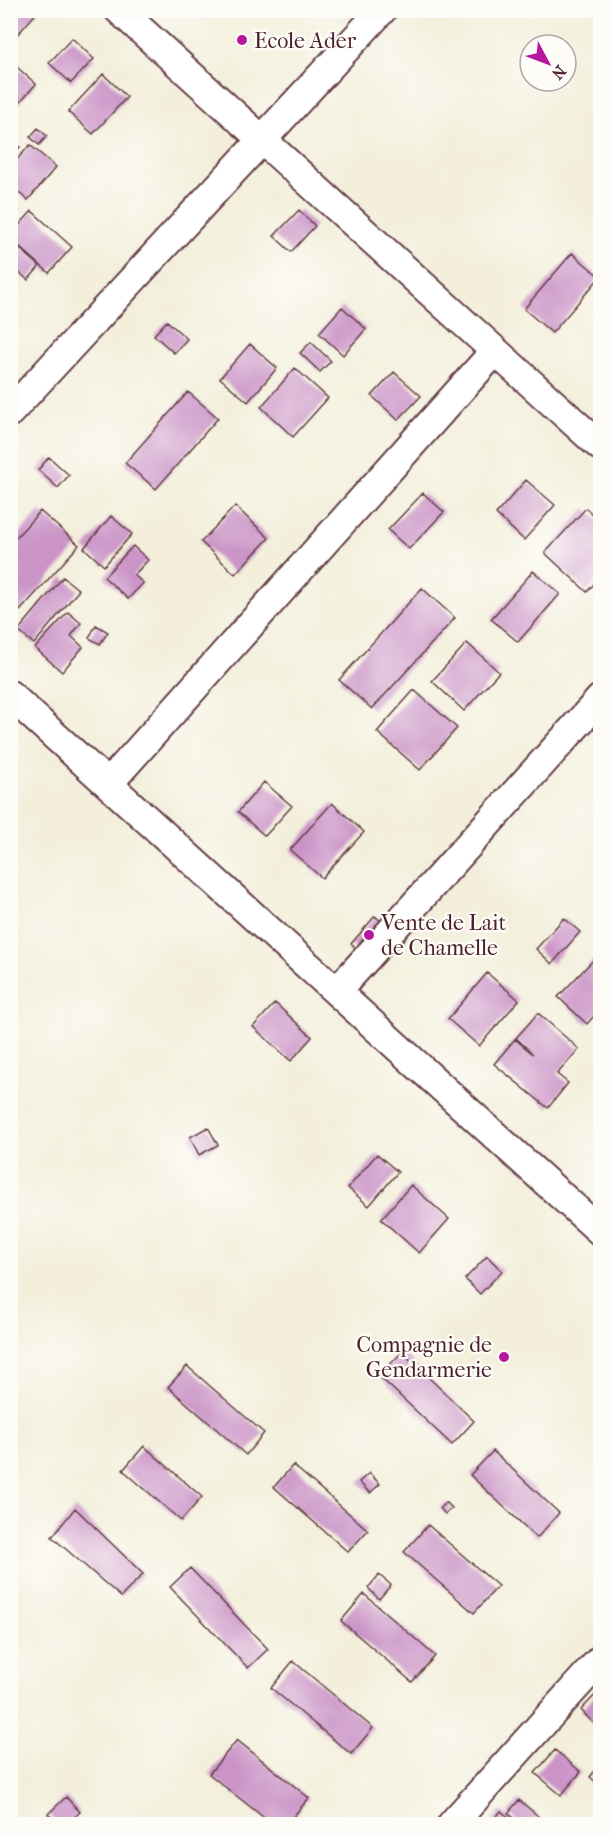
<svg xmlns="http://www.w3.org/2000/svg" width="611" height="1835" font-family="'IM FELL French Canon',serif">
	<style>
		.building { fill: #cb94c7 }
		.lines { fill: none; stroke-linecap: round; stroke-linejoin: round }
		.minor-casing { stroke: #633e45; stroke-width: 32 }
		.minor { stroke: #fff; stroke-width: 28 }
		.poi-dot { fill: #b5179e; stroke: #fdfcf7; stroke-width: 2 }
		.labels { text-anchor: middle; stroke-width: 4.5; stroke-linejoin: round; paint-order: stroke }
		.poi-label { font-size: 22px; fill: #4a1f2b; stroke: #fdfcf7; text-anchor: start }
	</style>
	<rect width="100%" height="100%" fill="#fdfcf7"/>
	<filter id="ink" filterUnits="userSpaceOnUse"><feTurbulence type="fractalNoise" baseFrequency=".0167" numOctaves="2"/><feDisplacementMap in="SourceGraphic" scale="12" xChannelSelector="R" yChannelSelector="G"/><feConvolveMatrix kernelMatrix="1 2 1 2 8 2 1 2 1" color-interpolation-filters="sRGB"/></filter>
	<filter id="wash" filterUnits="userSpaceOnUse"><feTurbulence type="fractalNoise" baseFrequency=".008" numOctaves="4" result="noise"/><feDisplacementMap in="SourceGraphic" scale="24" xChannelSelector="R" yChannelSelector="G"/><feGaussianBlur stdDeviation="1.35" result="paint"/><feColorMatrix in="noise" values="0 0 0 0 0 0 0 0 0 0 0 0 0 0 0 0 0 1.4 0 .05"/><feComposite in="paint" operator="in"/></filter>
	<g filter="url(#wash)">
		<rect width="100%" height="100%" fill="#f3efdb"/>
		<g id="blocks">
			<path class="building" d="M10 10H39L18 34 10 27Z
				M72 38 94 59 71 83 49 63Z
				M10 61 36 84 10 113Z
				M103 74 127 97 93 134 68 112Z
				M38 128 47 136 39 145 30 137Z
				M10 138 20 147 10 157Z
				M30 145 56 167 28 200 10 186V167Z
				M10 203 19 210 10 219Z
				M299 210 315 226 291 252 274 236Z
				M32 211 72 247 49 273 10 238V235Z
				M18 247 40 266 28 280 10 265V255Z
				M572 253 600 277 552 333 524 309Z
				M342 307 366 329 343 355 319 333Z
				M167 321 187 339 174 353 154 335Z
				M311 342 331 361 320 372 300 353Z
				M250 344 277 368 248 402 220 378Z
				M295 368 328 398 293 437 261 407Z
				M394 372 421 396 398 420 372 396Z
				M188 392 218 418 156 489 125 463Z
				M49 457 69 475 58 488 38 470Z
				M526 480 555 505 524 540 496 514Z
				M423 493 444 512 409 549 388 530Z
				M235 506 269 538 235 574 201 542Z
				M586 508 600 522V577L587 592 545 553Z
				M40 511 79 545 20 611 10 602V544Z
				M111 516 132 534 104 566 84 548Z
				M133 546 148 560 134 575 143 583 128 599 104 577Z
				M533 571 560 594 518 642 491 619Z
				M63 577 79 590 34 644 18 631Z
				M422 588 455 618 372 709 339 680Z
				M68 612 81 623 71 636 83 647 62 672 35 648Z
				M96 625 108 632 100 644 89 638Z
				M467 643 499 672 464 711 432 681Z
				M414 690 457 728 420 770 377 732Z
				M264 782 292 806 265 836 238 812Z
				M332 803 364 832 322 878 290 850Z
				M375 916 385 925 361 952 351 944Z
				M564 918 580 932 552 964 536 949Z
				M596 957 600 961V1009L587 1024 558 997Z
				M487 973 519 1000 479 1046 448 1019Z
				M275 1003 312 1037 291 1061 253 1027Z
				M538 1013 579 1049 557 1074 568 1083 548 1108 494 1064 515 1039 533 1054 516 1038Z
				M208 1127 218 1145 199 1155 190 1137Z
				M377 1154 398 1172 369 1206 348 1188Z
				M411 1185 449 1219 419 1253 381 1219Z
				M487 1256 502 1271 480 1294 465 1279Z
				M402 1352 474 1421 452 1445 379 1376Z
				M187 1366 264 1433 246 1455 168 1387Z
				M144 1446 202 1497 181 1521 123 1470Z
				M493 1451 559 1513 537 1538 470 1475Z
				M293 1465 368 1530 348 1552 274 1487Z
				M369 1473 380 1484 370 1493 359 1482Z
				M446 1502 452 1508 445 1514 440 1508Z
				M75 1508 143 1574 121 1597 52 1537Z
				M428 1525 498 1586 474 1613 404 1552Z
				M190 1568 268 1649 248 1668 170 1587Z
				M379 1575 391 1585 379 1599 368 1588Z
				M364 1594 435 1656 412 1682 341 1621Z
				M293 1661 373 1728 351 1754 271 1688Z
				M600 1690V1726L598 1728 581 1710Z
				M237 1740 309 1798 287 1824H272L209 1774Z
				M555 1750 581 1772 561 1795 535 1773Z
				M600 1764V1786L590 1777Z
				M66 1797 80 1812 67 1824H58L48 1814Z
				M519 1800 538 1816 531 1824H521L508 1813Z
				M501 1811 517 1824H490Z"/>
		</g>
	</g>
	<g filter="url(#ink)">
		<use href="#blocks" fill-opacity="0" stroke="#633e45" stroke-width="1.5"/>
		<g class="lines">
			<g class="minor-casing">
				<path id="minor" d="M119 10 600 446
					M10 412 382 10
					M10 695 600 1231
					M108 784 495 351
					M337 991 600 699
					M452 1824 600 1660"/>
			</g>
			<use href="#minor" class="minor"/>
		</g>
	</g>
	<g class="poi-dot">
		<circle cx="242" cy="40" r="6"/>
		<circle cx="369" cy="935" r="6"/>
		<circle cx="504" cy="1357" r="6"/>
	</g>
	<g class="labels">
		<g class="poi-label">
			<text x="254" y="48">Ecole Ader</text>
			<text x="381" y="930">Vente de Lait<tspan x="381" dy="25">de Chamelle</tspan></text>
			<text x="492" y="1352" text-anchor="end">Compagnie de<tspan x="492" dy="25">Gendarmerie</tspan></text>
		</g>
	</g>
	<rect width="611" height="1835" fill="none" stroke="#fdfcf7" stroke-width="36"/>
	<g transform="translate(548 63) rotate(131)"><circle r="28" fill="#fdfcf7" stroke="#b5a4a5" stroke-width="1.5"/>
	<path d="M0-4.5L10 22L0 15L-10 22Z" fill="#b5179e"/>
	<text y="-9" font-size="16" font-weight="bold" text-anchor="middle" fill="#4a1f2b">N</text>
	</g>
</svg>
